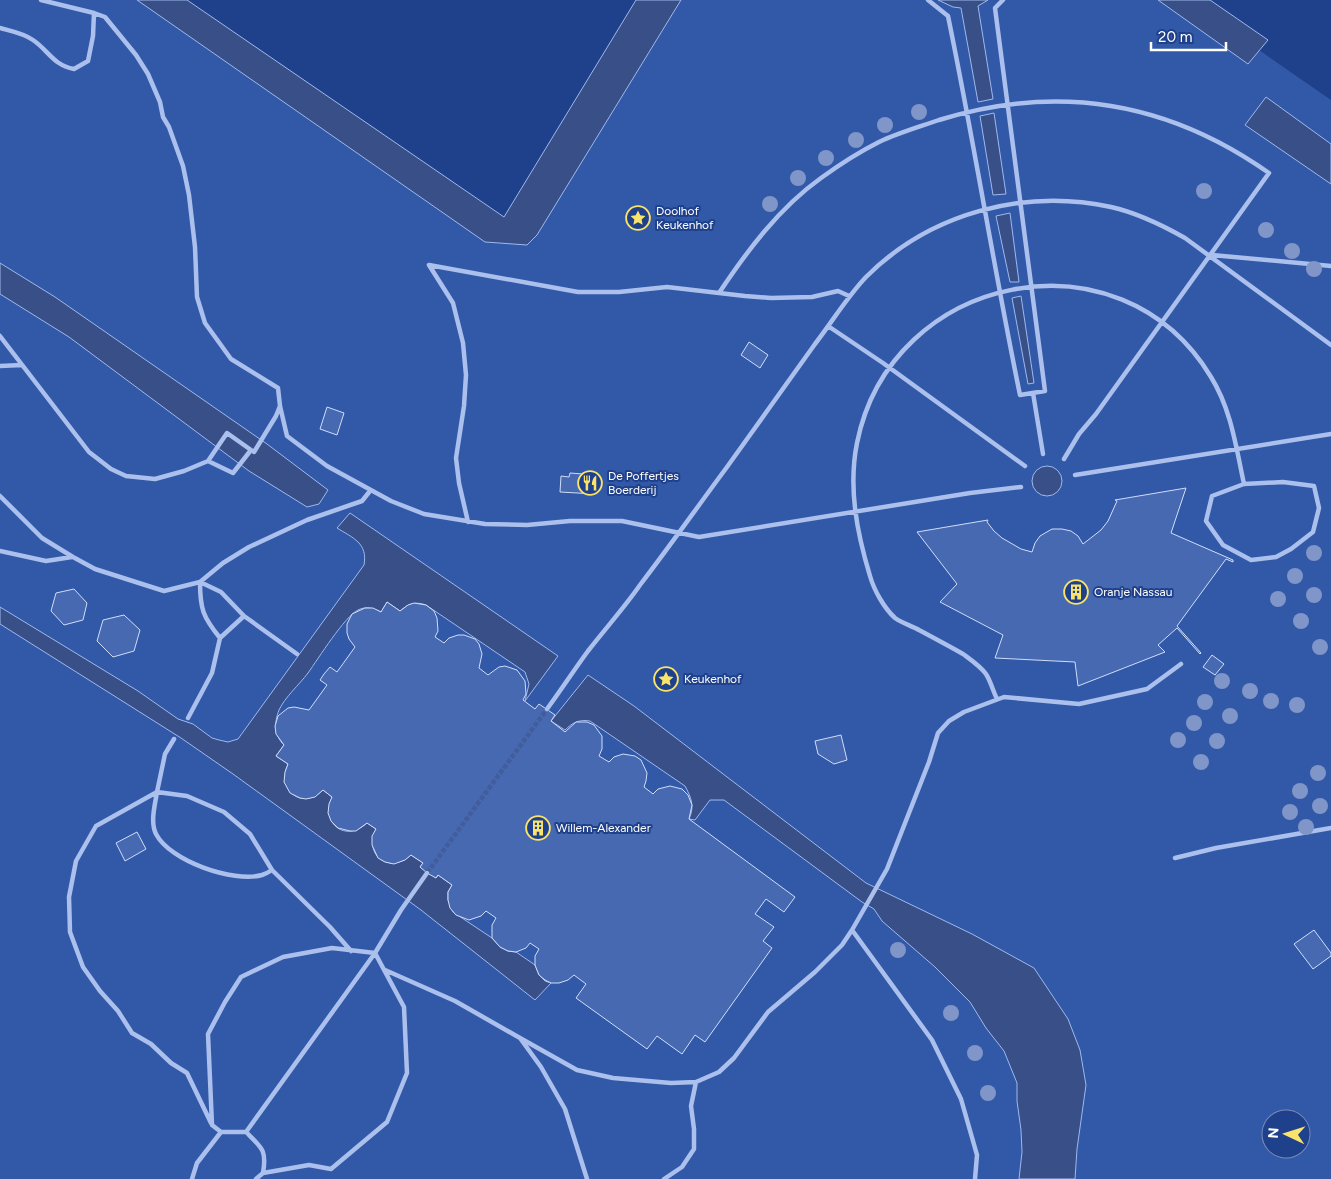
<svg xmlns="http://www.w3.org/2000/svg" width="1331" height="1179" font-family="Figtree,sans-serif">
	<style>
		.green { fill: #3258a8; fill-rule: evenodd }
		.water { fill: #385087; stroke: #9eb9ed }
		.building { fill: #4769b2; stroke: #d0ddf9 }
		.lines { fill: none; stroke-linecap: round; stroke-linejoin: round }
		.pedestrian-tunnel { stroke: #415d9c; stroke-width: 4.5; stroke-dasharray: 4.5 2; stroke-linecap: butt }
		.pedestrian { stroke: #abc0ec; stroke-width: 4.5 }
		.tree { fill: #8096c8 }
		.labels { text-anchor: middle; stroke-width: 4; stroke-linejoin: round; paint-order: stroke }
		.poi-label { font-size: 12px; fill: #fff; stroke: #1f408b; text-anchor: start }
	</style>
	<rect width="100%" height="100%" fill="#1f408b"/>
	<path class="green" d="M0 0H153L506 238 658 0H1187L1331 100V1179H0ZM1271 1119H1301V1149H1271Z"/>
	<path class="water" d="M137 0H187L504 217 636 0H681L537 235 527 245 485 242Z
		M938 0H988L978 6 993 99 978 102 961 8 953 7Z
		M1158 0H1210L1268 40 1248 64Z
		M1266 97 1331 144V184L1245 125Z
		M994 113 1006 194 993 195 980 116Z
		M1010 213 1019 282H1010L996 216Z
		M0 263 55 297 267 444 328 490 319 504 307 507 249 471 69 337 0 294Z
		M1021 296 1034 383 1028 384 1012 298Z
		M1032 481a15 15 0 1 1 30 0a15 15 0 1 1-30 0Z
		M350 513 558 656 525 701 529 684 525 672 426 605C415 601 408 604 400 611L387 602 381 612C373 608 366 606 358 610 345 616 318 659 308 673 299 685 285 697 279 710 274 723 274 735 284 745L276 756 288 764C276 790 302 811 323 790L332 797C320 824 346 843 367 823L376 829C363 855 389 875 411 855L423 863 420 867 436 878 438 875 452 885 448 892V900L453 912 492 938 500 947 508 951 516 952 535 965 539 975 545 981 551 983 535 1000 421 910 233 774 181 738 0 624V607L138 691 178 719 193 724 212 738 219 740 228 742 238 739 364 565C368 543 353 538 337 528Z
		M588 675 634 706 866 883 972 934 1034 968 1068 1019 1080 1050 1086 1085 1077 1149 1075 1179H1019L1022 1152 1021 1130 1017 1101V1083L1004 1051 986 1028 970 1002 935 967 882 921 874 909 862 902 724 800H710L695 820 689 819C695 806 691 797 685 786L590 721C579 719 572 723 565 730L551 721Z"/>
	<path class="building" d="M749 342 768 355 760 368 741 355Z
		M327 407 344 413 337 435 320 429Z
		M570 473 596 475 595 494 560 492 561 476 569 477Z
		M1186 488 1171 533 1233 560V562L1226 559 1177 626 1201 653 1200 654 1177 628 1158 645 1165 652 1078 686 1075 662 995 658 1003 635 940 602 957 584 917 532 988 520 987 522 994 531 1002 538 1021 549 1032 552 1035 543 1040 536 1052 529H1062L1071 531 1078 536 1083 544 1101 530 1108 521 1117 501 1115 500Z
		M74 589 87 603 83 620 64 625 51 611 56 593Z
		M387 602 400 611 408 605 414 603 426 605 434 611 437 618 438 631 435 637 444 643 449 638 458 635H464L475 639 479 644 482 654 479 668 488 675 499 667 505 666 517 670 525 681 526 694 523 700 535 709 539 704 555 715 551 721 565 732 576 722H587L594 725 602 736V749L599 756 609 762 614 757 623 754 635 756 641 760 647 773 646 781 644 787 653 794 658 789 670 786 682 789 688 795 692 805 689 819 795 897 784 912 766 899 755 914 774 927 763 941 772 948 705 1042 695 1035 682 1054 657 1036 647 1049 576 998 586 984 574 975 568 980 559 983H551L545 980 539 975 535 965V956L539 949 530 943 526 948 516 952 508 951 500 947 492 938V925L496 918 486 911 481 916 469 920 456 915 450 908 448 900V892L452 885 438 875 436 878 427 873 420 867 423 863 411 855 405 860 394 864 385 862 378 858 372 845V836L376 829 367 823 356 831H350L338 828 331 821 328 813 329 804 332 797 323 790 315 797 306 799 300 798 290 793 284 782 285 772 288 764 276 756 284 745 276 734 275 726 278 716 288 708 294 707 309 710 327 685 320 680 324 674 330 667 337 672 355 647 349 639 347 633V624L352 614 365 608H373L381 612Z
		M124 615 140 630 134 651 113 657 97 641 103 620Z
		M1212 655 1224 664 1215 675 1203 667Z
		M841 735 847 760 834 764 818 754 815 741Z
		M137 832 146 849 125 861 116 843Z
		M1314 930 1331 953V956L1313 969 1294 944Z"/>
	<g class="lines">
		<path class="pedestrian-tunnel" d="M427 873 547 709"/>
		<path class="pedestrian" d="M928 0 948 16C974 142 994 269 1020 395L1045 391 995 8 1003 0
			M94 13 105 17 136 55 148 74 160 102 163 117 169 127 183 166 189 195 195 247 197 297 205 323 231 359 278 388 280 406 287 436 327 466 391 501 424 514 485 524 527 525 570 521H622L699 537 970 493 1021 487
			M0 28C11 31 23 33 33 40 49 51 53 65 74 69L88 61 93 36 94 13 41 0
			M1212 255 1331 266
			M719 293C747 251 779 208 821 178 839 165 859 152 879 142 898 133 919 127 939 120 1058 83 1167 101 1269 173L1096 414 1079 434 1064 459
			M828 326 883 363 1025 466
			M0 336 89 452 111 469 126 476 155 479 184 471 208 461 233 473 251 450 254 452 276 416 280 406
			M0 366 22 365
			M1033 393 1043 454
			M208 461 227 433 251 450
			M1075 475 1331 434
			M0 496 42 538 73 557 95 569 164 591 200 582 223 563 249 547 307 520 362 501 370 491
			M468 522 459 483 456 458 464 406 466 375 463 343 453 303 429 265 578 292H619L667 287 745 296 771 298 812 297 838 291 849 296
			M0 551 46 561 72 557
			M220 638 244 616
			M997 699C993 691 991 682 986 674 980 666 971 660 963 654 949 646 934 638 919 630 912 626 902 623 895 618 884 608 874 590 870 576 857 533 848 488 857 443 891 273 1120 226 1211 377 1231 409 1236 447 1244 484L1212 496 1206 521 1223 545 1251 560 1276 557 1291 549 1313 532 1319 508 1314 486 1283 482 1244 484
			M547 709C561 690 574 670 588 651 605 629 624 608 640 585 670 546 698 506 727 467 756 426 786 385 815 344 832 322 847 297 866 277 930 213 1024 188 1111 207 1138 213 1162 225 1185 238L1331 345
			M188 718 212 673 220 638C203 617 200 609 200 582L221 592 244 616 297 654
			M174 739 165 754 157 792 96 826 76 861 69 897 70 932 83 967 100 991 118 1011 132 1033 151 1044 171 1063 187 1073 211 1123
			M1175 858 1216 848 1331 828
			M272 870C269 872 265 874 262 875 233 883 170 861 156 834 150 822 155 805 157 792L187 796 224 812 250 834 272 870 330 927 351 951
			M385 970 455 1001 520 1038 541 1067 565 1109 587 1179
			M520 1038 577 1070 613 1078 671 1083 696 1082 719 1072 734 1058 768 1012 815 972 842 945 852 930
			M246 1132 375 953 401 910 427 873
			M192 1179 197 1163 221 1132H246C262 1148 267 1150 263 1173L309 1165 331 1169 387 1122 407 1073 404 1007 375 953 332 948 283 957 241 977 225 1002 208 1034 212 1125 221 1132
			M256 1179 263 1173
			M664 1179 682 1167 694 1149V1129L691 1106 696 1082
			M975 1179 977 1155 961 1099 932 1040 852 930 887 869 929 762 938 733 949 721 964 712 1004 697 1079 704 1147 689 1181 664"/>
	</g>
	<g class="tree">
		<circle cx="919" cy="112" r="8"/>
		<circle cx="885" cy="125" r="8"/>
		<circle cx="856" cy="140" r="8"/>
		<circle cx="826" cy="158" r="8"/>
		<circle cx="798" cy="178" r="8"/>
		<circle cx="1204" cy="191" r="8"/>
		<circle cx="770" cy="204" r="8"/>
		<circle cx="1266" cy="230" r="8"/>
		<circle cx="1292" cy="251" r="8"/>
		<circle cx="1314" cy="269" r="8"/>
		<circle cx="1314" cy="553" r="8"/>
		<circle cx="1295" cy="576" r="8"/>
		<circle cx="1314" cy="595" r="8"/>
		<circle cx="1278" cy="599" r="8"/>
		<circle cx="1301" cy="621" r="8"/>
		<circle cx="1320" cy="647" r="8"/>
		<circle cx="1222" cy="681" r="8"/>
		<circle cx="1250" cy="691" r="8"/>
		<circle cx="1271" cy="701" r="8"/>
		<circle cx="1205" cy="702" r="8"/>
		<circle cx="1297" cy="705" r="8"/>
		<circle cx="1230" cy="716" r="8"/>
		<circle cx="1194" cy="723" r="8"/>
		<circle cx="1178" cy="740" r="8"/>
		<circle cx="1217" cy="741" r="8"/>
		<circle cx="1201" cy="762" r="8"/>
		<circle cx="1318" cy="773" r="8"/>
		<circle cx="1300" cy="791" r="8"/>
		<circle cx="1320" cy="806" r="8"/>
		<circle cx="1290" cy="812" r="8"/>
		<circle cx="1306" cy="827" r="8"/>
		<circle cx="898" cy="950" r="8"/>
		<circle cx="951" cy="1013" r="8"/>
		<circle cx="975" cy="1053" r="8"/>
		<circle cx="988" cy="1093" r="8"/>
	</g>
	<defs>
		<g id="sight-ring" transform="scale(1.25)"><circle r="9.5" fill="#1f408b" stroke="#fae36a" stroke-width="1.5"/><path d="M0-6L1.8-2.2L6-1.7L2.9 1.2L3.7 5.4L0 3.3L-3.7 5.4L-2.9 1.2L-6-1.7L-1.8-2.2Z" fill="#fae36a"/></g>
		<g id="restaurant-ring" transform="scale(1.25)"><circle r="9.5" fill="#1f408b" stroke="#fae36a" stroke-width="1.5"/><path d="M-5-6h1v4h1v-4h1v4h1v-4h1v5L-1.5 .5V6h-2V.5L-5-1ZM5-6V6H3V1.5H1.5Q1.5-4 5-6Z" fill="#fae36a"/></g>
		<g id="building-ring" transform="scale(1.25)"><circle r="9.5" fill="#1f408b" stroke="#fae36a" stroke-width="1.5"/><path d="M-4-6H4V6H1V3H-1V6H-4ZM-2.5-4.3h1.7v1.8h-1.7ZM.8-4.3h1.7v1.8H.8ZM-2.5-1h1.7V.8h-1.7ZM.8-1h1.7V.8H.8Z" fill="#fae36a"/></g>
	</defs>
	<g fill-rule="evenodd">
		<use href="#sight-ring" x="638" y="218"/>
		<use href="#restaurant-ring" x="590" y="483"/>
		<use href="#building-ring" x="1076" y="592"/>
		<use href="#sight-ring" x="666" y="679"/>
		<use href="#building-ring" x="538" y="828"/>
	</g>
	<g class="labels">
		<g class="poi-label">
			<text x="656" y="215">Doolhof<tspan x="656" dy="14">Keukenhof</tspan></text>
			<text x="608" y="480">De Poffertjes<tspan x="608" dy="14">Boerderij</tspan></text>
			<text x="1094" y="596">Oranje Nassau</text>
			<text x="684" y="683">Keukenhof</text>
			<text x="556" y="832">Willem-Alexander</text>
		</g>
	</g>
	<g transform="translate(1286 1134) rotate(274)"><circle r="24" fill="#1f408b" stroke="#798cb9"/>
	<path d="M0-4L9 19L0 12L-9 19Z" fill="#fae36a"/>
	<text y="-8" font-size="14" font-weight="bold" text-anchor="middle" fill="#ffffff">N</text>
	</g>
	<path d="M1151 42v8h75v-8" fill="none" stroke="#ffffff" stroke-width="2.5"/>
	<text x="1158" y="42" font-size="15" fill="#ffffff" stroke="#1f408b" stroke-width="4" paint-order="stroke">20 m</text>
</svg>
